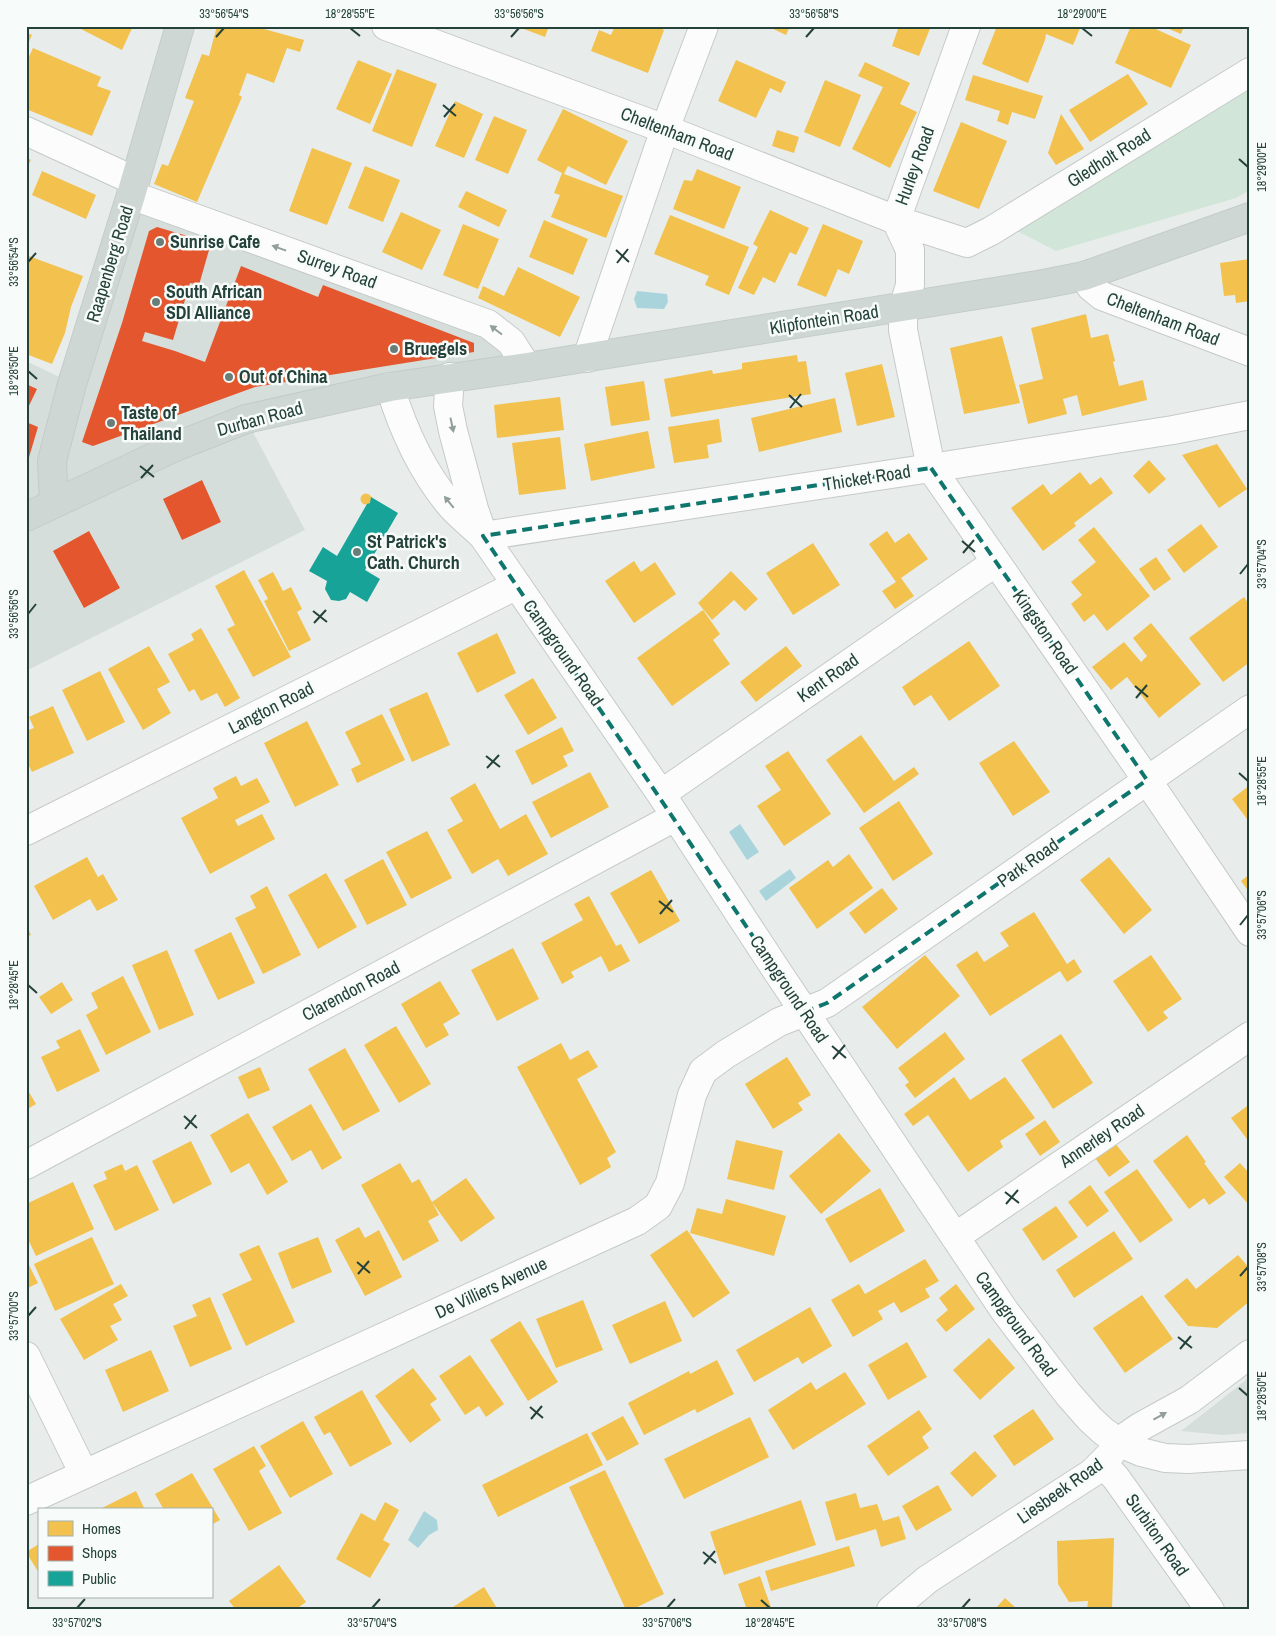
<svg xmlns="http://www.w3.org/2000/svg" width="1276" height="1636" font-family="'Archivo Narrow',sans-serif">
	<style>
		.built { fill: #d6dedb }
		.green { fill: #d1e6d8 }
		.water { fill: #a9d4db }
		.homes { fill: #f2c14e }
		.shops { fill: #e4572e }
		.public { fill: #17a398 }
		.lines { fill: none; stroke-linecap: round; stroke-linejoin: round }
		.minor-casing { stroke: #c5cac8; stroke-width: 30 }
		.major-casing { stroke: #c3ccc9; stroke-width: 30 }
		.minor { stroke: #fcfcfc; stroke-width: 28 }
		.major { stroke: #cfd7d5; stroke-width: 28 }
		.oneway { fill: #909f9b }
		.marked { fill: none; stroke: #0f766e; stroke-width: 4; stroke-dasharray: 10 6; stroke-linejoin: round }
		.ticks { fill: none; stroke: #24423a; stroke-width: 2 }
		.poi-dot { fill: #697e78; stroke: #f7fbf9; stroke-width: 2 }
		.labels { text-anchor: middle; stroke-width: 5; stroke-linejoin: round; paint-order: stroke }
		.street-label { font-size: 18px; fill: #24423a; stroke: #f7fbf9 }
		.poi-label { font-size: 18px; font-weight: bold; fill: #24423a; stroke: #f7fbf9; text-anchor: start }
		.neatline { fill: none; stroke: #24423a; stroke-width: 2 }
		.ticks-label { font-size: 12px; text-anchor: middle; fill: #24423a }
	</style>
	<rect width="100%" height="100%" fill="#e8edeb"/>
	<path class="built" d="M131 195 488 324 527 367 246 419 305 530 26 671V361L72 383Z
		M1250 1377V1433L1222 1435 1181 1431Z"/>
	<path class="green" d="M1250 79V190L1236 198 1056 251 1007 226Z"/>
	<path class="water" d="M637 291 667 294 668 302 664 309 637 308 634 299Z
		M740 824 759 852 747 860 729 832Z
		M790 869 796 878 766 901 759 891Z
		M424 1511 437 1520 438 1530 429 1535 418 1548 408 1540Z"/>
	<path class="homes" d="M75 26H133L122 50Z
		M217 26H264V29L304 40 300 52 287 48 274 83 247 73 239 95 242 97 197 202 154 184 162 164 168 166 175 149 194 101 185 98 202 54 209 56Z
		M516 26H549L545 37Z
		M615 26H654L664 30 648 73 591 51 599 30 611 35Z
		M772 26H790L786 35 771 28Z
		M899 26H931L919 56 892 46Z
		M997 26H1081L1073 45 1046 34 1045 40 1028 83 982 64Z
		M1131 26H1149L1191 45 1171 88 1115 63Z
		M1162 26H1184L1181 34Z
		M26 32 32 35 26 48Z
		M33 48 101 77 97 86 111 91 92 136 26 109V63Z
		M358 60 392 74 370 124 336 109Z
		M736 60 786 82 781 93 770 88 756 118 718 101Z
		M865 62 910 83 900 104 917 112 890 168 852 149 883 87 858 76Z
		M397 69 437 84 412 147 372 131Z
		M1128 74 1148 104 1090 142 1069 110Z
		M973 75 1043 96 1035 119 1012 112 1008 125 997 121 1000 111 965 100Z
		M825 80 861 95 840 147 804 132Z
		M455 101 483 114 464 158 435 146Z
		M563 109 628 141 606 185 568 166 564 174 623 196 606 238 551 217 560 195 554 193 562 173 537 160Z
		M1061 114 1084 149 1056 165 1048 153Z
		M494 116 527 130 508 174 475 160Z
		M961 122 1007 141 979 209 933 191Z
		M777 130 799 137 794 153 772 146Z
		M312 148 352 163 327 225 289 211Z
		M26 157 31 160 26 169Z
		M365 166 400 180 383 222 348 208Z
		M697 169 741 187 724 229 673 209 684 180 692 181Z
		M42 171 96 195 86 219 32 195Z
		M466 191 507 210 499 227 458 207Z
		M770 210 809 228 796 255 790 252 775 283 763 277 754 295 738 288 758 247 753 244Z
		M401 212 441 230 422 270 382 252Z
		M670 215 749 247 729 295 705 285 709 276 654 254Z
		M544 220 588 239 573 275 529 257Z
		M463 224 499 239 478 289 443 275Z
		M823 224 863 241 849 274 838 269 826 297 797 285Z
		M26 255 83 276 71 307 65 333 52 364 26 354Z
		M1250 259V301L1236 303 1235 295 1224 296 1220 263Z
		M518 267 580 297 560 337 478 298 483 286 504 296Z
		M1086 314 1091 338 1108 334 1115 361 1113 362 1119 386 1143 380 1147 400 1082 416 1077 395 1063 399 1067 414 1028 424 1019 385 1043 379 1031 328Z
		M1002 336 1020 403 964 414 950 348Z
		M797 355 798 362 806 361 811 394 671 417 664 379 712 370 713 374 742 369V363Z
		M882 364 895 417 857 426 845 373Z
		M644 381 650 420 611 426 605 387Z
		M560 397 564 430 497 438 494 405Z
		M835 398 842 432 759 452 751 418Z
		M719 419 722 442 707 445 709 458 674 463 668 427Z
		M648 431 655 468 591 481 584 444Z
		M560 437 566 489 519 495 512 443Z
		M1217 444 1247 489 1219 508 1182 455Z
		M1149 460 1166 479 1149 494 1133 476Z
		M1080 472 1090 485 1101 477 1113 493 1074 523 1076 526 1043 551 1011 508 1043 484 1051 495Z
		M360.5 499a5.5 5.5 0 1 1 11 0a5.5 5.5 0 1 1-11 0Z
		M1201 524 1218 547 1184 573 1167 550Z
		M1094 527 1150 596 1107 631 1094 614 1084 622 1071 604 1082 595 1071 582 1096 562 1078 540Z
		M887 531 895 543 909 533 928 559 901 578 914 596 895 609 882 591 896 582 869 544Z
		M813 543 840 585 793 615 766 573Z
		M1156 557 1171 579 1154 591 1139 569Z
		M634 561 641 572 655 562 676 594 634 623 605 581Z
		M244 570 291 657 253 677 227 629 235 625 215 586Z
		M731 571 758 599 745 611 734 600 712 620 698 603Z
		M273 572 283 591 291 587 302 609 297 612 311 640 289 651 264 601 268 599 258 580Z
		M1244 597 1250 606V662L1223 682 1189 638Z
		M703 610 720 634 713 640 730 664 672 706 637 658Z
		M1151 623 1201 684 1159 718 1127 677 1111 690 1092 667 1124 642 1141 662 1147 656 1133 638Z
		M201 628 240 698 225 707 217 693 201 701 194 689 189 692 168 654 194 640 191 634Z
		M497 633 516 673 477 693 457 653Z
		M969 641 1000 686 949 721 931 695 914 706 902 687Z
		M149 646 170 682 157 689 171 713 143 730 108 669Z
		M786 646 802 666 756 702 740 682Z
		M100 671 125 722 87 741 62 690Z
		M533 678 557 718 528 735 504 695Z
		M427 692 450 745 412 762 389 709Z
		M53 706 74 753 32 772 26 760V731L34 728 29 717Z
		M382 714 405 760 357 783 351 769 361 764 345 732Z
		M307 721 339 785 295 807 264 743Z
		M562 727 574 751 563 756 568 766 532 785 515 751Z
		M861 735 894 781 914 767 919 774 864 813 826 760Z
		M1014 741 1050 792 1013 816 979 763Z
		M788 751 831 814 784 846 757 806 781 790 765 766Z
		M590 772 609 807 551 838 532 802Z
		M236 776 241 786 257 778 270 802 235 820 238 826 262 814 275 839 210 874 181 818 218 798 213 788Z
		M475 783 500 829 526 814 548 854 508 876 498 859 472 874 447 830 463 821 450 798Z
		M1250 785V823L1232 799Z
		M899 801 933 854 893 881 859 828Z
		M427 831 452 878 411 899 386 852Z
		M849 854 873 888 817 929 789 888 828 860 833 867Z
		M87 857 98 877 103 874 118 900 97 911 90 899 53 920 34 886Z
		M1109 857 1152 910 1124 934 1080 880Z
		M383 859 407 905 367 925 344 880Z
		M651 870 680 921 639 944 610 893Z
		M326 873 357 927 318 949 288 895Z
		M1250 874V893L1241 881Z
		M267 886 301 955 263 974 235 918 256 908 250 896Z
		M882 888 898 909 865 934 849 913Z
		M589 896 616 946 621 944 630 961 609 972 601 956 571 972 574 977 562 984 541 943 583 920 574 904Z
		M1034 912 1067 964 1074 959 1082 972 1067 982 1060 971 990 1016 956 965 977 951 984 962 1009 946 1000 933Z
		M26 924 31 935 26 937Z
		M231 932 255 983 218 1000 194 950Z
		M513 948 539 999 497 1021 471 970Z
		M167 950 194 1015 159 1030 132 965Z
		M925 955 960 996 897 1049 862 1007Z
		M1151 955 1182 999 1163 1012 1168 1018 1148 1032 1113 981Z
		M123 976 151 1032 106 1055 86 1015 98 1008 91 993Z
		M440 981 460 1014 443 1024 449 1035 426 1048 401 1004Z
		M62 982 73 1000 51 1014 39 997Z
		M396 1026 431 1084 399 1103 364 1045Z
		M80 1029 100 1071 57 1092 41 1057 60 1048 56 1041Z
		M945 1032 965 1059 915 1098 905 1085 909 1082 898 1068Z
		M1061 1034 1093 1083 1053 1109 1021 1060Z
		M561 1043 570 1060 588 1050 598 1067 577 1079 616 1152 607 1158 611 1167 580 1185 517 1067Z
		M345 1048 380 1111 343 1131 308 1069Z
		M787 1057 811 1095 798 1103 803 1110 773 1129 745 1084Z
		M260 1067 270 1090 248 1099 238 1077Z
		M954 1077 970 1100 1005 1077 1035 1118 1000 1141 1003 1147 968 1172 928 1115 913 1126 904 1114Z
		M26 1087 36 1104 26 1110Z
		M311 1104 342 1158 322 1170 311 1150 292 1161 272 1127Z
		M1250 1104V1143L1231 1118Z
		M248 1113 288 1182 267 1195 249 1163 231 1173 210 1135Z
		M1045 1120 1060 1142 1040 1156 1025 1134Z
		M839 1133 871 1171 821 1214 789 1176Z
		M1187 1135 1206 1162 1204 1163 1226 1193 1209 1205 1204 1198 1189 1209 1153 1161Z
		M736 1140 783 1151 774 1190 727 1179Z
		M191 1141 212 1184 173 1204 152 1161Z
		M1115 1143 1130 1162 1109 1177 1095 1158Z
		M400 1163 412 1183 419 1179 432 1202 466 1178 495 1218 461 1242 432 1202 439 1215 428 1221 439 1241 403 1261 361 1185Z
		M1240 1163 1250 1174V1206L1224 1177Z
		M122 1164 125 1171 137 1165 159 1210 115 1231 93 1185 107 1179 104 1172Z
		M1137 1169 1173 1220 1140 1243 1104 1192Z
		M73 1182 94 1229 36 1256 26 1235V1204Z
		M1090 1185 1109 1211 1087 1227 1068 1202Z
		M880 1188 905 1231 850 1263 825 1219Z
		M726 1199 786 1216 774 1256 690 1233 697 1208 722 1214Z
		M1056 1206 1078 1237 1043 1261 1022 1229Z
		M359 1227 365 1238 379 1230 402 1277 365 1296 335 1240Z
		M687 1230 730 1293 693 1318 650 1255Z
		M1114 1231 1133 1259 1074 1298 1056 1270Z
		M92 1237 114 1284 55 1311 34 1264Z
		M318 1237 332 1272 292 1289 278 1253Z
		M259 1245 295 1322 246 1346 222 1294 252 1280 239 1254Z
		M1238 1255 1250 1269V1301L1217 1328 1188 1326 1164 1296 1187 1278 1196 1289Z
		M925 1259 939 1281 925 1289 930 1297 901 1313 894 1302 878 1311 883 1319 853 1337 831 1300 859 1284 865 1294Z
		M29 1265 38 1283 26 1289V1266Z
		M121 1284 128 1296 113 1304 122 1320 110 1326 118 1340 84 1360 60 1319Z
		M956 1284 975 1309 946 1332 936 1320 948 1310 939 1298Z
		M1142 1295 1173 1339 1125 1373 1093 1328Z
		M210 1297 232 1349 190 1367 173 1326 197 1316 192 1305Z
		M583 1300 603 1350 556 1368 536 1319Z
		M665 1301 682 1341 630 1364 612 1325Z
		M810 1307 832 1346 802 1364 798 1357 754 1382 736 1350Z
		M520 1321 558 1382 528 1401 490 1340Z
		M989 1338 1015 1368 980 1400 953 1370Z
		M907 1342 927 1377 888 1400 868 1365Z
		M151 1350 169 1391 123 1412 105 1370Z
		M470 1355 504 1404 486 1417 479 1406 465 1415 439 1376Z
		M717 1360 734 1394 697 1413 695 1409 644 1435 628 1403 689 1371 690 1374Z
		M413 1368 437 1399 430 1404 441 1420 410 1443 375 1396Z
		M845 1372 866 1404 793 1450 768 1410 811 1382 816 1390Z
		M362 1390 392 1444 350 1467 330 1432 324 1435 314 1417Z
		M1033 1409 1054 1439 1014 1466 993 1436Z
		M919 1410 932 1429 922 1437 929 1448 888 1476 867 1446Z
		M623 1416 639 1444 607 1461 591 1433Z
		M750 1417 769 1457 684 1499 664 1459Z
		M303 1421 333 1474 290 1498 260 1446Z
		M587 1433 603 1465 498 1517 482 1485Z
		M254 1446 266 1466 259 1471 282 1513 249 1531 213 1469Z
		M975 1451 997 1476 972 1497 950 1473Z
		M605 1470 664 1594 631 1610H626L569 1487Z
		M192 1473 220 1520 211 1525V1510H164L155 1494Z
		M938 1485 952 1510 916 1531 902 1506Z
		M136 1491 145 1510H98Z
		M856 1493 860 1508 877 1504 883 1521 899 1516 906 1539 881 1547 876 1529 836 1541 825 1502Z
		M801 1500 816 1545 724 1575 710 1532Z
		M385 1502 399 1510 383 1540 390 1544 370 1578 336 1559 361 1513 375 1521Z
		M1114 1538 1112 1610H1087L1088 1601 1069 1602 1058 1584 1057 1541Z
		M39 1544V1573L26 1552Z
		M849 1546 855 1566 771 1591 765 1571Z
		M279 1565 306 1602 295 1610H236L229 1601Z
		M760 1576 772 1610H747L738 1584Z
		M484 1587 498 1610H454L453 1607Z
		M1005 1598 1018 1610H994Z"/>
	<path class="shops" d="M157 227 211 243 199 285 190 283 173 340 145 332 142 341 175 351 205 362 241 266 318 297 323 285 474 343V352L255 387 93 446 82 442 122 323 149 231Z
		M26 384 37 389 26 412Z
		M26 422 38 427 27 464H26Z
		M202 480 221 522 182 540 163 499Z
		M89 531 120 588 84 608 53 551Z"/>
	<path class="public" d="M371 497 398 513 365 570 380 579 367 602 350 592 346 599 339 601 331 600 325 589 327 581 309 571 323 547 337 556 367 504 370 503Z"/>
	<g class="lines">
		<g class="minor-casing">
			<path id="minor" d="M386 26 665 129 896 220 967 243 991 231 1250 72
				M966 26 896 220 910 250V285L903 308V330L931 468 1147 780 1250 932
				M26 131 135 181
				M131 195 488 324 511 342 527 367
				M1084 276 1091 287 1102 296 1250 352
				M587 358 665 129 704 26
				M450 377 448 406 453 431 474 509 483 535
				M390 387C403 430 422 472 452 507 461 517 473 526 483 536L661 794 775 968 1004 1310 1068 1394 1090 1419 1103 1431 1118 1442 1141 1452 1165 1458 1188 1459 1250 1455
				M483 536 931 468 1173 430 1250 415
				M661 794 996 562
				M26 831 517 585
				M26 1165 675 817
				M955 1237 1250 1036
				M26 1356 84 1474
				M1102 1463 1116 1478 1210 1610
				M26 1501 637 1221 658 1206 670 1183 692 1095 703 1071 726 1054 779 1022 827 1003 1250 709
				M891 1610 928 1579 1092 1473 1110 1455 1118 1442 1140 1427 1189 1400 1250 1354"/>
		</g>
		<g class="major-casing">
			<path id="major" d="M54 503 52 461 72 384 131 195 180 26
				M26 517 175 447 246 419 390 387 527 367 1038 285 1084 276 1250 217"/>
		</g>
		<use href="#minor" class="minor"/>
		<use href="#major" class="major"/>
	</g>
	<defs><path id="oneway-solid" d="M-6-.8H1V-3.2L6.5 0L1 3.2V.8H-6Z" transform="scale(1.25)"/></defs>
	<g class="oneway">
		<use href="#oneway-solid" transform="translate(279 248) rotate(-160)"/>
		<use href="#oneway-solid" transform="translate(496 330) rotate(-143)"/>
		<use href="#oneway-solid" transform="translate(452 425) rotate(78)"/>
		<use href="#oneway-solid" transform="translate(449 502) rotate(-129)"/>
		<use href="#oneway-solid" transform="translate(1160 1416) rotate(-29)"/>
	</g>
	<path class="marked" d="M931 468 1147 780 827 1003 804 1012 483 536Z"/>
	<path class="ticks" d="M350 28 360 36M1082 28 1092 36M216 37 224 28M511 37 519 28M806 37 814 28M443 105 456 116M444 117 455 104M1239 159 1248 167M616 250 629 262M28 262 36 253M617 263 628 249M28 371 37 379M789 395 802 407M790 408 801 394M140 466 154 477M141 478 153 465M962 541 975 552M963 553 974 540M1240 574 1248 564M313 611 327 622M28 614 36 604M314 623 326 610M1135 686 1148 697M1136 698 1147 685M486 756 500 767M487 768 499 755M1239 773 1248 781M659 901 673 912M660 914 672 900M1240 925 1248 915M28 985 37 993M832 1046 846 1058M833 1059 845 1045M184 1116 197 1128M185 1129 196 1115M1005 1192 1019 1203M1006 1204 1018 1190M357 1262 370 1273M358 1274 369 1261M1240 1276 1248 1267M28 1316 36 1307M1178 1337 1192 1348M1180 1349 1191 1336M1239 1388 1248 1396M530 1407 543 1418M531 1419 542 1406M703 1552 716 1563M704 1564 715 1551M761 1600 770 1608M77 1608 85 1599M372 1608 380 1599M667 1608 675 1599M962 1608 970 1599"/>
	<g class="poi-dot">
		<circle cx="160" cy="242" r="5"/>
		<circle cx="156" cy="302" r="5"/>
		<circle cx="394" cy="349" r="5"/>
		<circle cx="229" cy="377" r="5"/>
		<circle cx="111" cy="423" r="5"/>
		<circle cx="357" cy="552" r="5"/>
	</g>
	<g class="labels">
		<g class="street-label">
			<text transform="translate(677 134) rotate(21)" y="6">Cheltenham Road</text>
			<text transform="translate(1109 158) rotate(-32)" y="6">Gledholt Road</text>
			<text transform="translate(915 166) rotate(-70)" y="6">Hurley Road</text>
			<text transform="translate(110 264) rotate(-73)" y="6">Raapenberg Road</text>
			<text transform="translate(337 269) rotate(20)" y="6">Surrey Road</text>
			<text transform="translate(1163 319) rotate(21)" y="6">Cheltenham Road</text>
			<text transform="translate(824 320) rotate(-9)" y="6">Klipfontein Road</text>
			<text transform="translate(260 419) rotate(-15)" y="6">Durban Road</text>
			<text transform="translate(867 478) rotate(-9)" y="6">Thicket Road</text>
			<text transform="translate(1045 632) rotate(55)" y="6">Kingston Road</text>
			<text transform="translate(563 653) rotate(55)" y="6">Campground Road</text>
			<text transform="translate(828 678) rotate(-35)" y="6">Kent Road</text>
			<text transform="translate(271 708) rotate(-27)" y="6">Langton Road</text>
			<text transform="translate(1028 863) rotate(-35)" y="6">Park Road</text>
			<text transform="translate(789 989) rotate(56)" y="6">Campground Road</text>
			<text transform="translate(351 991) rotate(-28)" y="6">Clarendon Road</text>
			<text transform="translate(1102 1136) rotate(-34)" y="6">Annerley Road</text>
			<text transform="translate(491 1288) rotate(-25)" y="6">De Villiers Avenue</text>
			<text transform="translate(1016 1324) rotate(54)" y="6">Campground Road</text>
			<text transform="translate(1060 1491) rotate(-35)" y="6">Liesbeek Road</text>
			<text transform="translate(1157 1535) rotate(55)" y="6">Surbiton Road</text>
		</g>
		<g class="poi-label">
			<text x="170" y="248">Sunrise Cafe</text>
			<text x="166" y="298">South African<tspan x="166" dy="21">SDI Alliance</tspan></text>
			<text x="404" y="355">Bruegels</text>
			<text x="239" y="383">Out of China</text>
			<text x="121" y="419">Taste of<tspan x="121" dy="21">Thailand</tspan></text>
			<text x="367" y="548">St Patrick's<tspan x="367" dy="21">Cath. Church</tspan></text>
		</g>
	</g>
	<rect width="1276" height="1636" fill="none" stroke="#f7fbf9" stroke-width="55"/>
	<rect x="38" y="1508" width="175" height="90" fill="#f7fbf9" stroke="#a3b1ad"/>
	<rect x="48" y="1521" width="25" height="15" fill="#f2c14e" stroke="#a3b1ad"/>
	<text x="82" y="1534" font-size="15" fill="#24423a">Homes</text>
	<rect x="48" y="1546" width="25" height="15" fill="#e4572e" stroke="#a3b1ad"/>
	<text x="82" y="1558" font-size="15" fill="#24423a">Shops</text>
	<rect x="48" y="1571" width="25" height="15" fill="#17a398" stroke="#a3b1ad"/>
	<text x="82" y="1584" font-size="15" fill="#24423a">Public</text>
	<rect x="28" y="28" width="1220" height="1580" class="neatline"/>
	<g class="ticks-label">
		<text x="224" y="18">33°56'54"S</text>
		<text x="350" y="18">18°28'55"E</text>
		<text x="519" y="18">33°56'56"S</text>
		<text x="814" y="18">33°56'58"S</text>
		<text x="1082" y="18">18°29'00"E</text>
		<text transform="translate(1262 167) rotate(-90)" y="4">18°29'00"E</text>
		<text transform="translate(14 262) rotate(-90)" y="4">33°56'54"S</text>
		<text transform="translate(14 371) rotate(-90)" y="4">18°28'50"E</text>
		<text transform="translate(1262 564) rotate(-90)" y="4">33°57'04"S</text>
		<text transform="translate(14 614) rotate(-90)" y="4">33°56'56"S</text>
		<text transform="translate(1262 781) rotate(-90)" y="4">18°28'55"E</text>
		<text transform="translate(1262 915) rotate(-90)" y="4">33°57'06"S</text>
		<text transform="translate(14 985) rotate(-90)" y="4">18°28'45"E</text>
		<text transform="translate(1262 1267) rotate(-90)" y="4">33°57'08"S</text>
		<text transform="translate(14 1316) rotate(-90)" y="4">33°57'00"S</text>
		<text transform="translate(1262 1396) rotate(-90)" y="4">18°28'50"E</text>
		<text x="77" y="1627">33°57'02"S</text>
		<text x="372" y="1627">33°57'04"S</text>
		<text x="667" y="1627">33°57'06"S</text>
		<text x="770" y="1627">18°28'45"E</text>
		<text x="962" y="1627">33°57'08"S</text>
	</g>
</svg>
